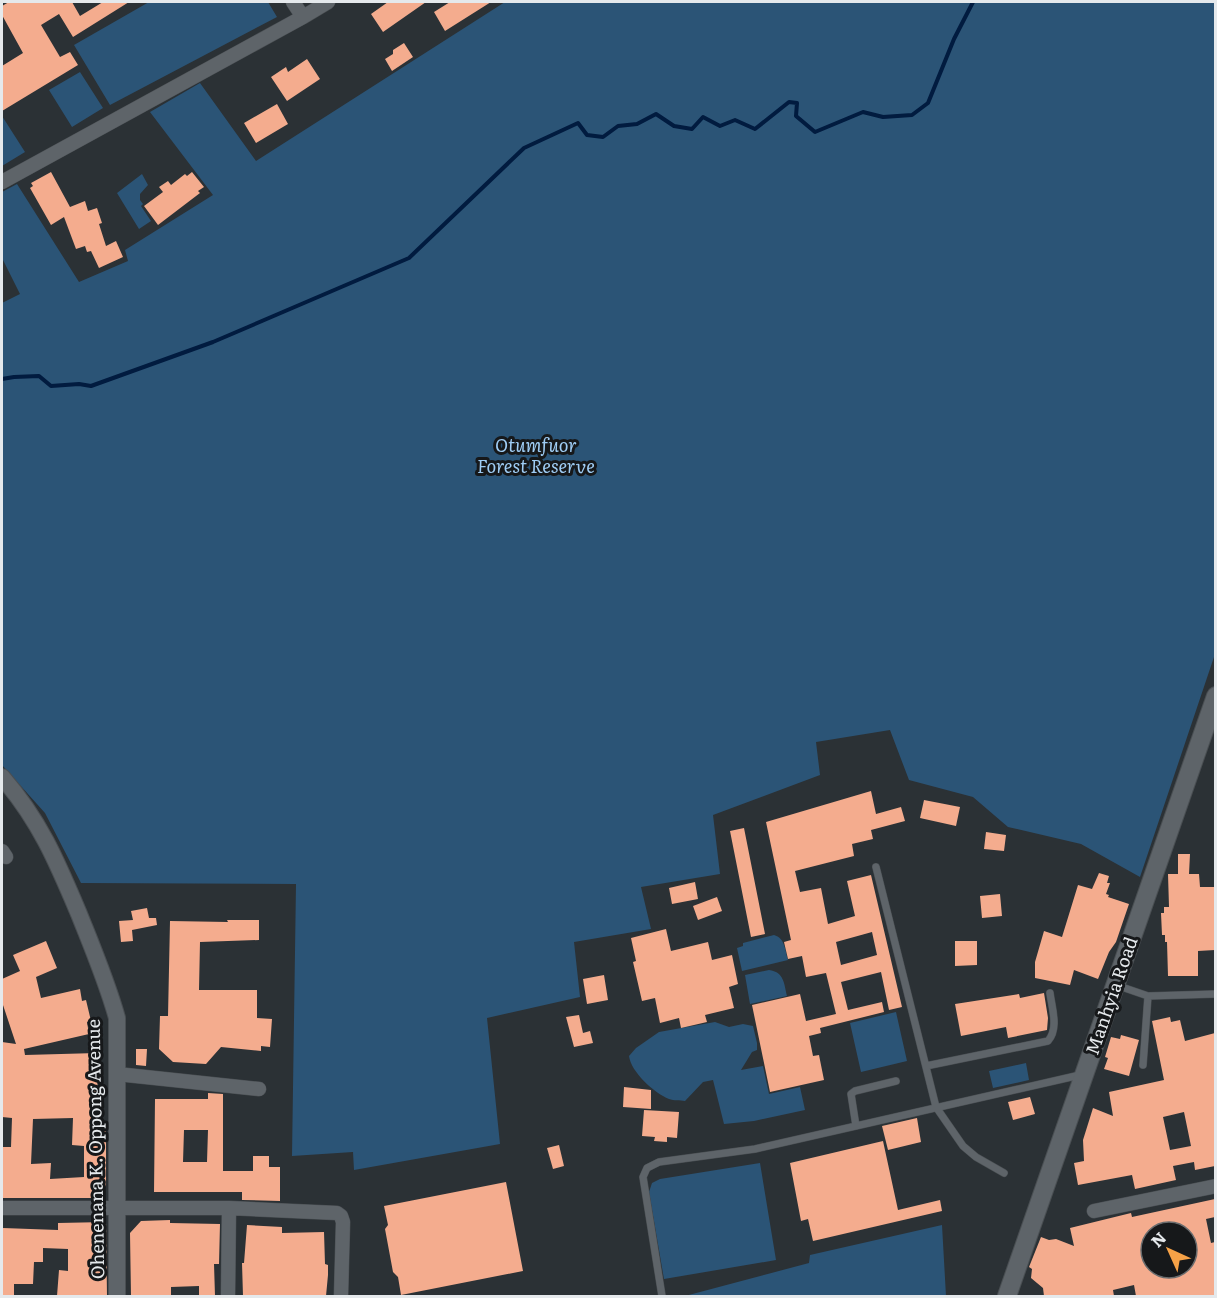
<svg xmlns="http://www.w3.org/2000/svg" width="1217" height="1298" font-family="Literata,serif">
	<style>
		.green { fill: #2b5476 }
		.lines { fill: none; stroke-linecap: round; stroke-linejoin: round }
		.stream { stroke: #011b3f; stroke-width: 4 }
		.building { fill: #f4ac8e; fill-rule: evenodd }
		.service-casing { stroke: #4a4f53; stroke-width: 8 }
		.minor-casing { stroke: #4a4f53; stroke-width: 15 }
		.tertiary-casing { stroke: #4a4f53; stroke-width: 18 }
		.secondary-casing { stroke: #4a4f53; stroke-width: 20 }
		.service { stroke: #5e6469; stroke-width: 7 }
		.minor { stroke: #5e6469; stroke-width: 14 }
		.tertiary { stroke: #5e6469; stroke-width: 16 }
		.secondary { stroke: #5e6469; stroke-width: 18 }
		.labels { text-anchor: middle; stroke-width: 6; stroke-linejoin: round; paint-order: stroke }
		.park-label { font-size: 18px; font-style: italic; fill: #9fcdf5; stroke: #16181a }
		.street-label { font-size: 18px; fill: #e5e9ec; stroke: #16181a }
	</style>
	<rect width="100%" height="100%" fill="#2b3135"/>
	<path class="green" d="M149 2H268L277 17 110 105 74 45Z
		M505 2H1215V654L1140 877 1081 844 1008 827 973 797 909 780 890 730 816 742 820 775 713 815 720 874 641 887 651 929 574 942 580 997 487 1018 500 1144 354 1170 353 1152 292 1156 296 884 81 883 45 813 2 765V303L20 294 2 258V192L17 184 79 282 128 261 125 250 213 195 150 112 200 83 256 161Z
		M80 72 103 108 72 127 49 90Z
		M2 116 25 152 2 166Z
		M142 174 148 185 140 194V200L143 204 141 206 151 221 139 229 117 193Z
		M774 935C785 938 785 950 788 960L742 971 737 948 743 946V943Z
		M769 970C784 972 784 983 787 996L750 1004 745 975Z
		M896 1012 907 1061 861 1072 850 1023Z
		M715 1022 729 1027 743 1024 753 1026 757 1043V1050L752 1052 741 1070 763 1066 769 1094 800 1087 805 1110 754 1121 724 1124 713 1080 703 1082 685 1101C680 1100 674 1101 669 1099 654 1093 631 1072 629 1056L636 1048 659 1032Z
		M1026 1063 1029 1080 993 1088 989 1071Z
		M760 1163 776 1260 664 1279 649 1192 652 1183 660 1179Z
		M942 1225 946 1296H685L809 1263 810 1255Z"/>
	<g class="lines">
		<path class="stream" d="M2 379 14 377 39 376 51 386 79 384 91 386 213 342 409 258 524 148 578 123 587 135 603 137 618 126 637 124 656 114 674 126 692 129 703 117 720 126 735 120 755 129 789 102 797 103 796 116 815 132 863 112 883 117 912 115 928 103 954 39 973 2"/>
	</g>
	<path class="building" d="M9 2H72L80 16 103 2H129L73 37 59 14 41 25 60 57 70 52 78 65 2 111V66L23 53 2 15V6Z
		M388 2H426L383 32 371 14Z
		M450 2H491L445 31 434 12Z
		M404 43 413 57 392 71 385 59 393 54V50Z
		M307 59 320 79 287 101 271 77 286 67 288 72Z
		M277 104 288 124 256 143 244 123Z
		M51 172 70 207 85 201 88 211 97 208 102 223 99 224 106 246 116 241 123 257 99 268 91 251 87 252 85 246 76 249 64 217 51 225 30 188 33 186 31 183Z
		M192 172 204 187 198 191 200 193 158 225 144 206 163 192 159 187 168 181 171 185 185 174 187 176Z
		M871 791 876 814 901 807 905 821 871 830 873 839 852 844 854 856 795 871 800 892 821 888 828 924 855 916 847 881 871 875 902 1007 889 1010 881 972 841 982 848 1010 882 1002 884 1012 820 1028 821 1033 809 1036 813 1056 819 1055 824 1080 770 1092 752 1005 800 994 806 1021 836 1014 826 973 806 977 802 956 788 959 784 942 791 940 766 822ZM872 932 877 955 841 965 836 942Z
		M924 800 960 807 956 826 920 818Z
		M744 828 765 934 751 937 730 831Z
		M986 832 1006 835 1004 851 984 849Z
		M1178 854H1190L1189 874H1199L1200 887H1215V950L1198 951V976H1168L1167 942H1165V935H1162L1161 913H1164V907H1169L1168 874H1178Z
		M1099 873 1109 876 1107 883H1110L1106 894 1109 895 1108 897 1129 904 1116 942 1109 952 1098 979 1074 970 1070 985 1035 978V962L1044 931 1062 937 1078 885 1092 889Z
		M695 882 698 899 672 904 669 888Z
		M1000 894 1002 916 982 918 980 896Z
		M717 897 722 911 698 920 693 906Z
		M147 908 149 918H156L157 925 132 930 133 941 121 942 119 921 133 920 131 911Z
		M227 920H259V940L200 942 199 990H257V1018L272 1019 270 1047 261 1046V1051L221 1047 206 1064 173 1062 159 1049 160 1016H168L170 921 228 922Z
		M666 929 671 951 708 942 712 960 732 955 738 984 729 987 734 1008 705 1015 707 1022 681 1028 679 1018 660 1023 655 998 642 1001 633 962 636 961 631 938Z
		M46 941 57 968 36 977 41 998 80 989 82 1001 86 1000 91 1021 87 1022 89 1034 24 1049 25 1055 97 1053 98 1121H106V1186L93 1198H2V1147H11L12 1118 2 1117V1042L16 1044 2 1002V979L20 971 13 955ZM73 1118 72 1145 84 1146V1177L50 1179 51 1163 31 1164 33 1119Z
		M955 941H977V965L955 966Z
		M604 975 608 1000 587 1004 583 979Z
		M1044 993 1048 1018 1047 1030 1008 1038 1006 1027 961 1036 955 1004 1019 994 1020 998Z
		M579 1015 583 1033 590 1031 593 1043 574 1047 566 1017Z
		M1170 1017 1171 1022 1180 1020 1185 1041 1215 1033V1166L1195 1170 1194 1162 1173 1166 1176 1180 1135 1189 1132 1175 1078 1185 1074 1163 1084 1161 1083 1140 1093 1108 1113 1116 1109 1092 1164 1080 1152 1021ZM1184 1112 1191 1146 1170 1150 1163 1117Z
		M1121 1035 1139 1040 1129 1076 1104 1069 1108 1058 1105 1057 1111 1037 1120 1039Z
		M136 1049H147L146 1066 136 1065Z
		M624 1087 651 1090V1109L623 1107Z
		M208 1093 223 1094V1171H253V1156H269V1167H280V1201L242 1200V1192H154L155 1099H208ZM184 1130H208L207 1162H183Z
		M1030 1097 1035 1114 1013 1120 1008 1102Z
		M644 1110 679 1112 677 1138 667 1137V1142L654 1141 655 1137 642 1136Z
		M917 1118 921 1142 888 1150 882 1126Z
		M883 1141 898 1210 940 1200 942 1211 813 1241 808 1219 801 1221 790 1163Z
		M559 1145 564 1166 553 1169 547 1148Z
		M506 1182 523 1271 401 1295 398 1277 393 1272 385 1229 388 1225 384 1206Z
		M1215 1199V1217L1206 1219 1211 1243 1215 1242V1296H1136L1134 1285 1113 1290 1114 1296H1044L1043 1288 1031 1278 1032 1269 1029 1267 1041 1237 1049 1240 1056 1239 1074 1246 1070 1228 1131 1213 1132 1217ZM1151 1232H1187L1190 1266 1168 1270 1167 1268 1151 1270Z
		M170 1220V1223L220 1224 219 1264H214L215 1296H199V1286L171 1287V1296H131L130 1233 141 1221Z
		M106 1222 107 1296H57L59 1270 68 1271V1249L43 1248V1262H34L33 1284H14V1296H2L3 1228 58 1230V1223Z
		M247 1225 282 1227V1233L324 1232 325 1264 328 1265V1275L326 1296H243L242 1263H244Z"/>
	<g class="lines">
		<g class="service-casing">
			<path id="service" d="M876 867 936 1107 963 1146 976 1157 1004 1173
				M1116 985 1148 996 1216 994
				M1143 1065 1148 996
				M926 1066 1048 1041C1059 1028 1052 1009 1050 993
				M856 1126 851 1094 855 1091 896 1081
				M662 1296 643 1177 647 1168 659 1162 755 1149 1080 1075"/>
		</g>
		<g class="minor-casing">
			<path id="minor" d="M293 2 303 17
				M2 182 303 17 328 2
				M2 851 6 857
				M117 1074 259 1089
				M2 1208H229L337 1213 341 1216 343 1222 341 1296
				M1094 1211 1216 1186
				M228 1296 229 1208"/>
		</g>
		<g class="tertiary-casing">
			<path id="tertiary" d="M2 777C40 821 57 862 79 914 93 949 107 982 117 1018V1296"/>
		</g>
		<g class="secondary-casing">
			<path id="secondary" d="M1007 1296 1216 696"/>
		</g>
		<use href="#service" class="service"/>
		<use href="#minor" class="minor"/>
		<use href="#tertiary" class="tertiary"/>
		<use href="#secondary" class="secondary"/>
	</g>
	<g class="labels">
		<g class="park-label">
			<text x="536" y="452">Otumfuor<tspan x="536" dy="21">Forest Reserve</tspan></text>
		</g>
		<g class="street-label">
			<text transform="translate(1112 996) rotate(-71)" y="6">Manhyia Road</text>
			<text transform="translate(96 1149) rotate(-91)" y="6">Ohenenana K. Oppong Avenue</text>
		</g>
	</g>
	<rect width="1217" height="1298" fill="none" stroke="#e5e9ec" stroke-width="6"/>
	<g transform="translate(1169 1250) rotate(315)"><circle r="28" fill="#16181a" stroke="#696c6e" stroke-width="1.5"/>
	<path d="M0-4.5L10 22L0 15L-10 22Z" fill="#f6a247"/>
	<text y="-9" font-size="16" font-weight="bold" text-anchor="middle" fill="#e5e9ec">N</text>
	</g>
</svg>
